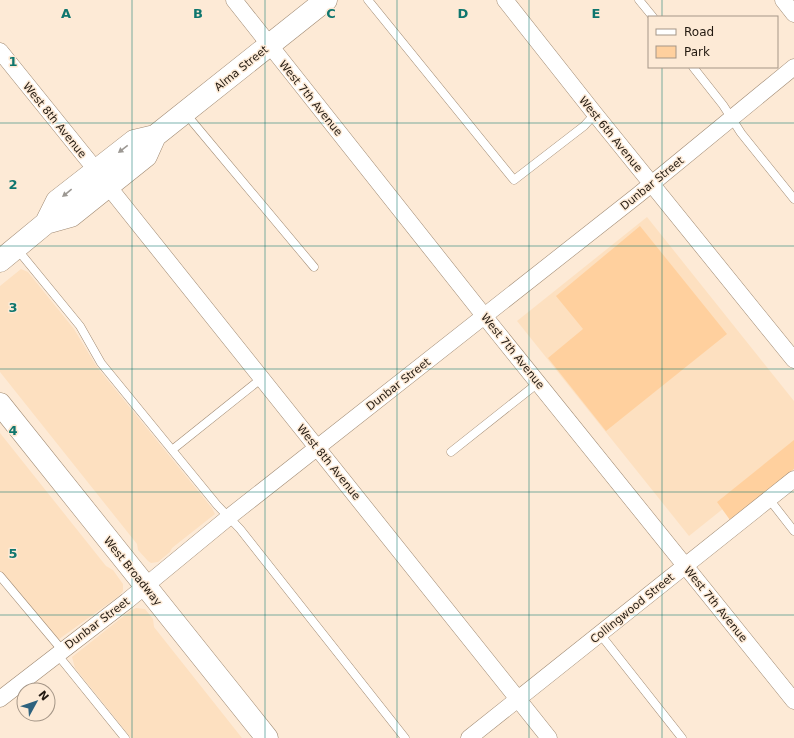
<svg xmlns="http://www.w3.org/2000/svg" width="794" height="738" font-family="'DejaVu Sans',sans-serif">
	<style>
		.built { fill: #fde0c0 }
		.green { fill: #ffd09e }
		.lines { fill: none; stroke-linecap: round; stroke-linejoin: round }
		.service-casing { stroke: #9f8972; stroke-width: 9 }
		.minor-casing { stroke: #9f8972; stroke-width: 17 }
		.secondary-casing { stroke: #9f8972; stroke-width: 23 }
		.service { stroke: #fff; stroke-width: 8 }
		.minor { stroke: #fff; stroke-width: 16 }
		.secondary { stroke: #fff; stroke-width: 22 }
		.oneway { fill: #9c9893 }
		.grid { fill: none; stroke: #0f766e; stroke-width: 1; stroke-opacity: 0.55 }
		.labels { text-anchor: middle; stroke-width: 3; stroke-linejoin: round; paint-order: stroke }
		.street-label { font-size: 11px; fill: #221910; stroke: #fdead6 }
		.grid-label { font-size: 13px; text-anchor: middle; font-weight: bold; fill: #0f766e; stroke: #fdead6; stroke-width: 3; stroke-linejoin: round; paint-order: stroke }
	</style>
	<rect width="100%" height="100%" fill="#fdead6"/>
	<path class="built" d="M647 217 794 401V452L689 536 517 321Z
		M21 269 28 272 74 329 97 367 212 508 215 514 172 548 170 552 158 562 151 563 148 561 138 550 137 544 0 372V286Z
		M0 433 106 566 113 570 123 584V591L119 596 55 642 0 576Z
		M136 608 145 609 153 619 154 627 242 738H131L75 668 72 657 130 611Z"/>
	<path class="green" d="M640 226 727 334 606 431 548 358 583 329 556 296Z
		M794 440V469L730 520 717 502Z"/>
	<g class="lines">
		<g class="service-casing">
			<path id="service" d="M368 0 514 180 584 126 595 114
				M639 0 653 17
				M693 67 723 105 741 133 794 199
				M186 114 314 267
				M17 249 80 326 101 363 217 505 240 529 405 738
				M172 450 262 378
				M451 452 538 383
				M769 499 794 531
				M0 576 62 650
				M600 634 682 738
				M57 654 125 738"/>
		</g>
		<g class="minor-casing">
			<path id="minor" d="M234 0 493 327 794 701
				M505 0 595 114 794 360
				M783 0 794 14
				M0 51 96 170
				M108 186 549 738
				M0 699 127 601 229 517 638 195 794 67
				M469 738 794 479"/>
		</g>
		<g class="secondary-casing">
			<path id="secondary" d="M46 223 71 216 146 156 155 136 326 0
				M0 261 46 223 57 201 134 141 155 136
				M0 404 267 738"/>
		</g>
		<use href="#service" class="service"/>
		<use href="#minor" class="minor"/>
		<use href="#secondary" class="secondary"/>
	</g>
	<defs><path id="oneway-solid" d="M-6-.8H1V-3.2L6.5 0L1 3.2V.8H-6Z"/></defs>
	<g class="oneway">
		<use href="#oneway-solid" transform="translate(123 149) rotate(142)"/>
		<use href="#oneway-solid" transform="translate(67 193) rotate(141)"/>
	</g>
	<path class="grid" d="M132 0V738M265 0V738M397 0V738M529 0V738M662 0V17M662 67V738M0 123H794M0 246H794M0 369H794M0 492H794M0 615H794"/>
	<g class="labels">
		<g class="street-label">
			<text transform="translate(241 68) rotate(-39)" y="4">Alma Street</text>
			<text transform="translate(311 98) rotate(51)" y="4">West 7th Avenue</text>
			<text transform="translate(55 120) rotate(51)" y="4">West 8th Avenue</text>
			<text transform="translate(611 134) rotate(51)" y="4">West 6th Avenue</text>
			<text transform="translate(652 183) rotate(-39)" y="4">Dunbar Street</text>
			<text transform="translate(513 351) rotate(51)" y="4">West 7th Avenue</text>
			<text transform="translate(398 384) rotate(-38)" y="4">Dunbar Street</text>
			<text transform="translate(329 462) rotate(51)" y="4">West 8th Avenue</text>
			<text transform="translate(133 571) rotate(51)" y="4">West Broadway</text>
			<text transform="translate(716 604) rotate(51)" y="4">West 7th Avenue</text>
			<text transform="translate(632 608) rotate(-39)" y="4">Collingwood Street</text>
			<text transform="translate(97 623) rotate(-37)" y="4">Dunbar Street</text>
		</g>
	</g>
	<g class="grid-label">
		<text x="66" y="18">A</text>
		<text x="198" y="18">B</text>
		<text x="331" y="18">C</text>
		<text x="463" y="18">D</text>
		<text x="596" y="18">E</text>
		<text x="13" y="66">1</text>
		<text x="13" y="189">2</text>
		<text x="13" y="312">3</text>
		<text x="13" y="435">4</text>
		<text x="13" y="558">5</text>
	</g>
	<rect x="648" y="16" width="130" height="52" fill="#fdead6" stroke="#a59687"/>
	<rect x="656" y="29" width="20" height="6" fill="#ffffff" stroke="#a59687"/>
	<text x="684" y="36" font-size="12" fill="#221910">Road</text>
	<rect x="656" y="46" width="20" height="12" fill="#ffd09e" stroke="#a59687"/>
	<text x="684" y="56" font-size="12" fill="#221910">Park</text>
	<g transform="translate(36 702) rotate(50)"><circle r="19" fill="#fdead6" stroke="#a59687"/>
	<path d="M0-3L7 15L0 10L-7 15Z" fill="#2e627e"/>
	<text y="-6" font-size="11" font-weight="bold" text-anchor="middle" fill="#221910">N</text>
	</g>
</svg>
